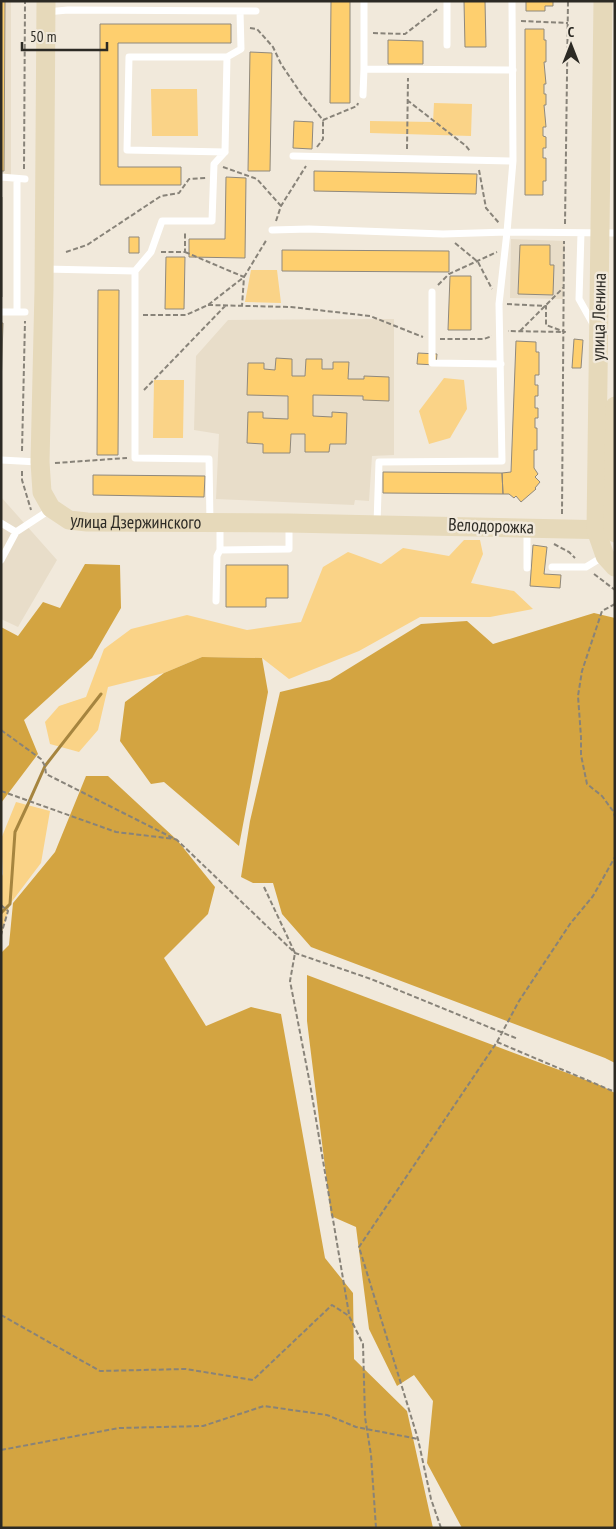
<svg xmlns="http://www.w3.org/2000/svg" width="616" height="1529" font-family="'PT Sans Narrow',sans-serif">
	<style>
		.built { fill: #e8ddc9 }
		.green { fill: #fad387 }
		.forest { fill: #d3a441 }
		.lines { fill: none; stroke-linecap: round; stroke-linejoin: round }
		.stream { stroke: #a6853f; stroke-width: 3 }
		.building { fill: #fecf6e; stroke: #90897d }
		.path { stroke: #888379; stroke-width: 2; stroke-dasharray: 5 2.5; stroke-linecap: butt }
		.service { stroke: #fff; stroke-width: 7 }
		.secondary { stroke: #e6d9ba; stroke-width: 19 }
		.labels { text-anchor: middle; stroke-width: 5; stroke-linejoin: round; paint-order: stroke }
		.street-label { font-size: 18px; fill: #2c2a24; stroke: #f1e9db }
	</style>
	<rect width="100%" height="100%" fill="#f1e9db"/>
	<path class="built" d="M1 1H11V180H1Z
		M511 239 565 241 563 299 510 298Z
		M394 319V455L372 456 369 501 355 500 354 505 216 499 219 434 194 430 196 356 228 320Z
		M1 497 57 560 18 627 1 619Z"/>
	<path class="green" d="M151 89H197L198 136H152Z
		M434 103 472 104 471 136 370 133V121L433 122Z
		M251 270H277L281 303 245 302Z
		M444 378 464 380 467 409 450 438 429 444 419 411Z
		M154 380H184L183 438H153Z
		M464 540H480L483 554 471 583 514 591 533 609 490 617H420L359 651 289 679 262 658 202 657 164 673 108 687 98 730 79 752 50 744 45 722 59 706 86 697 104 649 131 629 187 615 247 630 301 622 323 567 348 552 381 564 403 548 449 556Z
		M16 802 50 811 41 863 10 904 1 935V878L3 874 1 839Z"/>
	<path class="forest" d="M85 564 120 565 121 608 92 658 24 720 38 754 1 803V627L18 636 43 602 60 608Z
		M594 613 615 618V1063L605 1058 311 947 282 914 273 883H253L241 877 250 821 280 692 330 680 421 624 467 621 493 644Z
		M202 657 262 658 268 692 239 846 164 782 151 784 120 741 125 702 164 673Z
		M86 776H108L177 840 215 887 208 914 164 958 206 1026 251 1007 281 1014 325 1258 353 1293 354 1359 407 1411 433 1528H1V953L9 945 13 903 55 852Z
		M307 975 602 1086 615 1093V1528H462L427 1463 433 1401 414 1375 397 1386 369 1329 356 1227 331 1216 307 1021Z"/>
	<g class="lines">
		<path class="stream" d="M1 913 10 904 15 832 29 802 45 766 101 694"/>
	</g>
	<path class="building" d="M1 1H5L4 171H1Z
		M331 1H350V103H330Z
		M464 1H485L486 47H465Z
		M526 1H553V6H545V11H526Z
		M100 24H231V43H118V167H181V185H100Z
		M525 29H544V40H546V62H544L546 84H544V94H546V105H544L546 127H543V136L546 137V148H543V158H546V181H543V195H525Z
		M388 40 423 41V64H388Z
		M250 52 272 53 270 171H248Z
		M294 121 313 122 312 149 293 148Z
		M314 171 477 174 476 194 314 191Z
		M226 177 246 178 245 258 189 257V239H225Z
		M1 197H2V297H1Z
		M129 237H139V253H129Z
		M520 245H550V265H554L553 295 518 294Z
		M282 250 449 251V272L282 271Z
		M166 257H185L184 309H165Z
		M450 276H471V330H448Z
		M98 290H119L118 455H97Z
		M1 323H3L1 388Z
		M574 339 583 340 581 368H572Z
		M516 341 536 342V352H539V375H535V385H538V396H535V408H538V418H535V428H537V450H534V468L538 474 535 477 540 482 535 488 536 489 521 502 516 496 514 498 509 494H503L502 473 511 472Z
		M418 353 437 354 436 365 417 364Z
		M276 358 292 359V376H305L306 359H322V369H333V362H349L348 379H364V376L389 377V401L363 400V396L313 395V416L332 417V412L347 413 346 444H330L329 452H305V434H291L290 453H263V444L247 443 248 412H263V418L288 419V396L247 395 248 363H264V369L275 370Z
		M383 472 502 473 503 494 383 493Z
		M93 475 205 476 204 497 93 495Z
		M533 545 547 547 544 574 561 575 560 588 530 586Z
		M226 565H288V598H266V607H226Z"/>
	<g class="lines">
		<path class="path" d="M521 21 568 23
			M250 28 257 29 273 47 281 64 302 95 323 120 357 106 358 103
			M373 33 405 34 439 8
			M407 100 466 146 470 151
			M317 147 323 139V120
			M407 149 408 78
			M223 167 257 179 281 206
			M24 169 25 1
			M479 170 486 208 499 223
			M276 221 281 206 306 166
			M565 224 568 1
			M455 243 478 262 492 289
			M66 252 87 245 161 196 179 193 189 179 206 178
			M161 252H185V231
			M185 252 244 277 242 306
			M438 285 449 274 497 252
			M507 304 546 306V325L565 332 508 331
			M208 305 291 307 370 316 423 337
			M143 315H186L208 305 244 277 267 239
			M520 331 564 287
			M440 339H484L492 336
			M144 390 226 305
			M22 451 25 321
			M55 463 127 458
			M22 471V480L31 510
			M562 514 564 241
			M554 544 569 552 575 558
			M594 574 615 590
			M615 604 602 611 582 671 578 696 581 737V755L587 784 602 796 613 811 615 817
			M1 730 41 759 45 766 46 774 177 840 295 953 371 979 518 1039
			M1 791 116 832 175 839
			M264 887 295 953 290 981 310 1084 349 1314
			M1 905 8 911 1 935
			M497 1042 519 1001 570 924 593 896 615 857
			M1 1315 100 1371 186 1369 253 1380 332 1305 349 1316 363 1344 365 1417 371 1455 376 1528
			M1 1450 119 1428 203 1426 264 1406 327 1415 356 1427 418 1439
			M441 1528 431 1499 418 1439 359 1247 497 1042 615 1092
			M614 1528 615 1526"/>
		<path class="service" d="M364 1V69L513 70
			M447 1V45
			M512 1 513 161 507 232 615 233
			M46 12 68 10 256 11
			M363 95 364 69
			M225 152 227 57 241 49 240 11
			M293 156 513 161
			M1 177 25 179
			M272 230 309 229 443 234 507 232 499 304 502 461 379 462 377 524
			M581 233 579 299 593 324
			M45 269 135 271 151 252 162 221H212L214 164 225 152 127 150 129 57H227
			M135 271V458L209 459 210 523
			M432 292V363L501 364
			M1 312H25
			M17 312V179
			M1 460 38 462
			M1 523 16 532
			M220 523V550L289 549V524
			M1 560 16 532 51 509
			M552 567H586L604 556
			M527 568V528
			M216 601 217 556 220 550"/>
		<g class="secondary">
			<path id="s1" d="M46 1 44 289 40 462 42 492 51 508 69 520 87 522 289 523 613 530"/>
			<path d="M603 1 596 530 605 556 615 567"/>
			<path d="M615 406 613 530 615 533"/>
		</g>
	</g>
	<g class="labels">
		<g class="street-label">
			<text transform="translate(599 317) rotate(-89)" y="6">улица Ленина</text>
			<text dy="6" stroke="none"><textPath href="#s1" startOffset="598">улица Дзержинского</textPath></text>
			<text transform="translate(491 526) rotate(2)" y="6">Велодорожка</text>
		</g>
	</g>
	<rect width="616" height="1529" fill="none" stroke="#2c2a24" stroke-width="5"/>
	<g transform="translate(571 45)" stroke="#f1e9db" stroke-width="4" paint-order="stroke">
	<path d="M0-4L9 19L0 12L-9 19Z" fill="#2c2a24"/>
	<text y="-8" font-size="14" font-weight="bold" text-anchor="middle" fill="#2c2a24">С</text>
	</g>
	<path d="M22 42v8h85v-8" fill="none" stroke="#2c2a24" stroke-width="2.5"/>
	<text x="30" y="42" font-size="15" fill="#2c2a24" stroke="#f1e9db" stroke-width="4" paint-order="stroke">50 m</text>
</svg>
